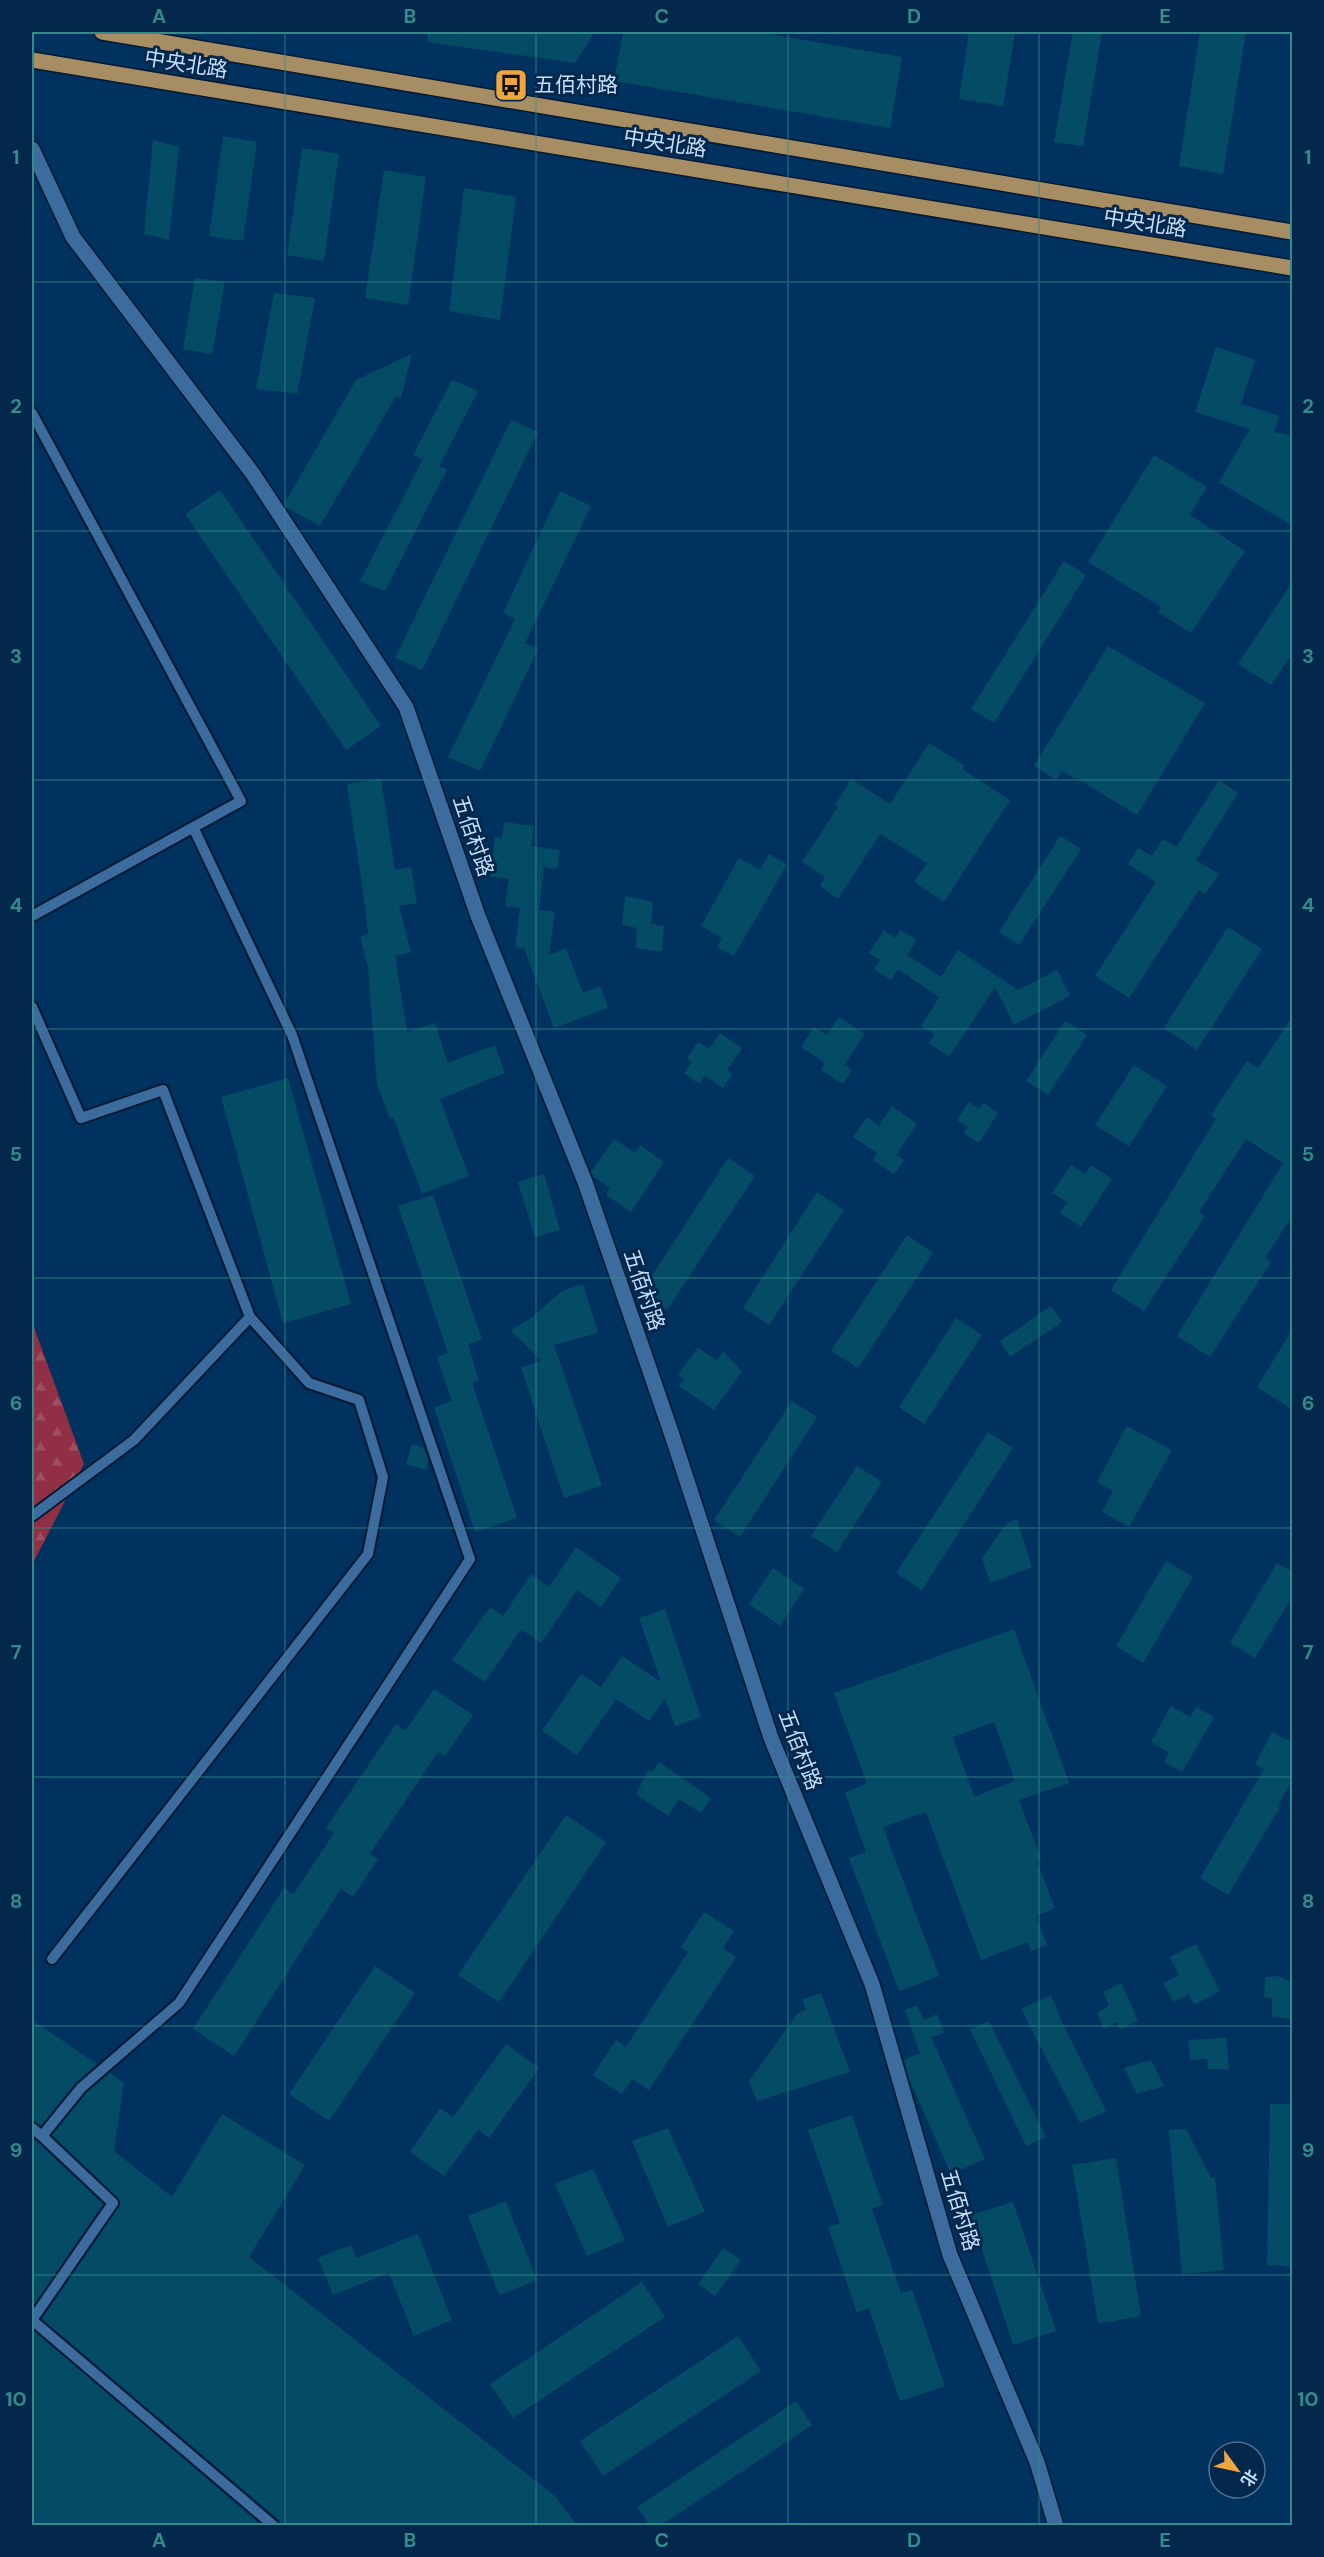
<svg xmlns="http://www.w3.org/2000/svg" width="1324" height="2557" font-family="'DM Sans','Noto Sans SC',sans-serif">
	<style>
		.forest { fill: url(#forest-firs) }
		.building { fill: #044b66; fill-rule: evenodd }
		.lines { fill: none; stroke-linecap: round; stroke-linejoin: round }
		.service-casing { stroke: #021a32; stroke-width: 14 }
		.minor-casing { stroke: #021a32; stroke-width: 18 }
		.primary-casing { stroke: #021a32; stroke-width: 18 }
		.service { stroke: #3c6b9d; stroke-width: 10 }
		.minor { stroke: #3c6b9d; stroke-width: 15 }
		.primary { stroke: #a68d63; stroke-width: 15 }
		.grid { fill: none; stroke: #338b8a; stroke-width: 1.5; stroke-opacity: 0.55 }
		.labels { text-anchor: middle; stroke-width: 6; stroke-linejoin: round; paint-order: stroke }
		.street-label { font-size: 21px; fill: #c5defb; stroke: #03284b }
		.poi-label { font-size: 21px; fill: #c5defb; stroke: #03284b; text-anchor: start }
		.neatline { fill: none; stroke: #338b8a; stroke-width: 2 }
		.grid-label { font-size: 20px; text-anchor: middle; font-weight: bold; fill: #338b8a }
	</style>
	<defs>
		<pattern id="forest-firs" width="22" height="20" patternUnits="userSpaceOnUse" patternTransform="scale(1.5)"><rect width="22" height="20" fill="#913044"/><path d="M5 1l3.5 6h-7zM16 11l3.5 6h-7z" fill="#9f4e60"/></pattern>
	</defs>
	<rect width="100%" height="100%" fill="#00325f"/>
	<path class="forest" d="M32 1322 84 1464 32 1565Z"/>
	<path class="building" d="M428 32H595L575 63 427 42Z
		M623 32H757L902 57 890 128 614 81Z
		M969 32H1015L1003 106 959 99Z
		M1073 32H1102L1083 146 1054 142Z
		M1200 32H1246L1223 174 1179 166Z
		M223 136 257 142 243 241 209 236Z
		M153 140 179 147 169 240 144 234Z
		M302 148 339 154 324 261 287 255Z
		M384 170 426 177 408 305 365 298Z
		M464 188 516 197 500 320 449 311Z
		M195 278 225 282 212 354 183 349Z
		M274 293 315 298 297 394 256 389Z
		M1216 347 1255 360 1241 404 1279 416 1274 432 1293 436V526L1219 482 1250 429 1195 412Z
		M412 354 401 398 396 396 320 526 286 507 284 504 356 380Z
		M452 380 478 391 439 466 447 469 385 591 360 581 423 459 413 455Z
		M511 420 538 432 422 670 395 658Z
		M1154 455 1207 487 1190 515 1245 551 1191 633 1158 612 1161 607 1088 562Z
		M220 490 381 726 346 750 185 514Z
		M560 491 591 506 525 643 538 649 480 771 448 757 515 619 503 613Z
		M1064 561 1086 575 994 723 971 709Z
		M1293 581V652L1271 685 1238 664Z
		M1108 646 1205 703 1137 815 1076 778 1075 779 1062 771 1056 780 1034 766Z
		M929 743 964 765 962 769 1010 800 944 902 914 882 927 863 880 834 838 899 820 886 825 877 802 862 838 807 835 805 851 779 890 804Z
		M381 779 395 870 411 867 417 903 399 906 411 952 395 956 407 1032 435 1023 448 1063 495 1045 505 1073 440 1099 469 1176 422 1194 393 1117 390 1119 377 1085 368 967 360 937 368 934 366 913 347 784Z
		M1219 780 1238 793 1196 860 1219 874 1205 894 1199 890 1129 998 1095 976 1156 882 1128 864 1138 848 1152 856 1163 839 1176 847Z
		M504 822 534 826 531 846 560 850 557 869 544 867 539 910 555 912 549 955 566 948 583 993 600 986 608 1008 554 1028 524 948 515 947 520 908 505 906 509 879 490 876 495 837 502 838Z
		M1060 836 1081 849 1019 945 999 932Z
		M769 854 787 864 734 956 717 947 722 938 701 926 739 858 760 870Z
		M625 896 653 902 651 924 664 926 662 952 636 948 637 928 622 925Z
		M1228 927 1262 949 1197 1050 1164 1028Z
		M884 930 895 938 900 930 917 940 907 955 941 977 958 950 1018 990 1057 970 1070 996 1014 1025 995 987 949 1057 929 1043 935 1034 921 1026 939 997 898 969 891 980 874 969 880 960 869 953Z
		M1293 1016V1215L1265 1258 1271 1262 1210 1357 1177 1336 1283 1163 1246 1139 1199 1212 1205 1216 1144 1311 1111 1290 1216 1119 1211 1115 1247 1061 1258 1068Z
		M839 1017 865 1034 844 1065 852 1070 843 1084 821 1070 825 1063 801 1047 814 1027 827 1035Z
		M1065 1021 1087 1035 1048 1095 1026 1081Z
		M720 1033 742 1048 727 1070 732 1074 723 1088 705 1076 699 1084 684 1073 692 1062 687 1058 698 1042 709 1049Z
		M1134 1065 1167 1086 1129 1146 1095 1125Z
		M288 1078 351 1304 283 1323 221 1097Z
		M969 1102 979 1109 984 1103 998 1113 979 1143 963 1133 968 1127 957 1120Z
		M892 1106 917 1124 896 1155 904 1160 894 1174 873 1160 877 1153 853 1137 867 1117 879 1126Z
		M614 1139 635 1153 640 1145 664 1162 631 1212 606 1195 610 1188 593 1176 591 1172Z
		M728 1158 755 1176 667 1310 641 1293Z
		M1071 1165 1085 1174 1091 1165 1112 1179 1081 1227 1060 1213 1067 1202 1052 1193Z
		M544 1174 560 1230 535 1237 518 1182Z
		M817 1192 844 1210 769 1325 743 1308Z
		M433 1195 482 1340 468 1344 479 1381 472 1383 517 1518 475 1532 434 1407 452 1401 437 1357 448 1353 398 1206Z
		M907 1235 933 1253 858 1368 831 1351Z
		M583 1284 598 1333 554 1345 602 1486 564 1498 521 1367 541 1361 511 1330 531 1318 562 1291Z
		M1051 1306 1062 1322 1010 1357 1000 1341Z
		M956 1318 982 1335 924 1424 899 1407Z
		M1293 1328V1410L1257 1387Z
		M698 1347 717 1361 723 1351 742 1371 714 1410 679 1386 684 1379 678 1375Z
		M792 1401 817 1417 740 1537 714 1520Z
		M1127 1426 1172 1450 1129 1527 1102 1512 1113 1491 1097 1482Z
		M988 1432 1013 1448 922 1590 896 1573Z
		M412 1444 424 1448 428 1460 426 1470 406 1464Z
		M857 1466 882 1482 837 1552 811 1536Z
		M1017 1519 1032 1567 990 1583 982 1558 1006 1524Z
		M576 1547 621 1578 601 1607 577 1590 541 1643 521 1629 485 1682 452 1660 490 1607 503 1616 531 1574 549 1587Z
		M1166 1561 1193 1577 1143 1663 1116 1646Z
		M1277 1563 1293 1572V1595L1255 1658 1230 1643Z
		M773 1568 804 1589 780 1626 749 1604Z
		M665 1609 701 1717 675 1726 665 1698 649 1721 616 1699 577 1755 542 1731 581 1674 601 1687 622 1656 661 1682 639 1618Z
		M1014 1629 1069 1783 1019 1800 1041 1859 1037 1862 1055 1908 1036 1916 1047 1945 1031 1951 1028 1942 981 1960 926 1812 883 1827 939 1976 899 1991 849 1858 866 1852 845 1792 867 1784 834 1693ZM994 1722 1015 1781 974 1797 953 1737Z
		M434 1689 473 1715 445 1756 438 1752 370 1854 378 1859 353 1897 341 1889 234 2056 193 2029 284 1888 293 1895 334 1833 326 1828 396 1724 405 1731Z
		M1171 1706 1190 1717 1196 1707 1214 1717 1182 1772 1164 1762 1169 1753 1151 1742Z
		M1272 1732 1293 1743V1778L1278 1806 1280 1807 1228 1895 1200 1878 1264 1769 1255 1764Z
		M659 1762 711 1798 701 1813 679 1799 668 1816 636 1794 649 1769 652 1772Z
		M566 1815 606 1842 499 2002 458 1975Z
		M704 1912 734 1931 723 1948 736 1957 649 2090 632 2079 622 2094 593 2075 616 2040 626 2047 688 1952 681 1947Z
		M1196 1944 1220 1991 1194 2005 1189 1994 1173 2002 1163 1983 1179 1975 1170 1957Z
		M375 1966 415 1993 329 2121 289 2094Z
		M1279 1976 1293 1984V2019L1272 2017V1998L1264 1997 1265 1977Z
		M1121 1983 1138 2020 1120 2030 1117 2022 1104 2029 1097 2013 1109 2006 1103 1992Z
		M821 1993 850 2072 757 2101 749 2081 798 2013 806 2010 802 1999Z
		M1051 1995 1059 2013 1058 2014 1106 2111 1080 2123 1021 2009Z
		M917 2005 924 2020 937 2014 944 2033 931 2037 985 2159 951 2174 910 2081 904 2060 920 2053 905 2010Z
		M32 2020 97 2064 75 2083 41 2126 32 2121Z
		M989 2021 1046 2137 1026 2146 970 2029Z
		M1226 2038 1229 2069H1208L1207 2059 1190 2060 1188 2040Z
		M506 2044 539 2068 489 2138 478 2130 444 2176 410 2152 440 2108 453 2117Z
		M1151 2060 1164 2086 1137 2094 1124 2068Z
		M110 2073 124 2083 114 2151 172 2197 222 2114 305 2165 249 2257 555 2496 577 2526H281L279 2520 42 2319 120 2205 118 2198 52 2135 86 2093Z
		M1270 2104H1293V2266L1267 2265Z
		M852 2115 883 2205 872 2209 901 2293 912 2290 945 2386 900 2401 869 2308 857 2313 828 2227 840 2223 808 2130Z
		M668 2128 705 2212 668 2227 632 2141Z
		M1186 2129 1211 2178 1215 2177 1224 2270 1182 2274 1169 2130Z
		M32 2137 103 2204 32 2308Z
		M1116 2158 1141 2316 1098 2324 1072 2165Z
		M593 2169 625 2240 587 2256 555 2184Z
		M506 2201 537 2280 499 2295 468 2216Z
		M1013 2202 1056 2331 1013 2345 971 2215Z
		M418 2234 452 2320 414 2336 389 2273 333 2295 318 2258 351 2245 356 2258Z
		M723 2248 741 2260 715 2296 698 2284Z
		M642 2282 665 2317 513 2418 490 2384Z
		M32 2329 262 2526H32Z
		M738 2336 761 2371 603 2476 580 2441Z
		M796 2401 812 2425 660 2526H650L637 2507Z"/>
	<g class="lines">
		<g class="service-casing">
			<path id="service" d="M32 413 241 801 32 916
				M32 1007 81 1118 163 1090 250 1317 309 1383 359 1400 383 1477 368 1554 52 1959
				M32 1516 134 1440 250 1317
				M32 2128 42 2136
				M32 2320 113 2203 42 2136 81 2088 179 2003 470 1559 292 1035 193 827
				M32 2320 274 2526"/>
		</g>
		<g class="minor-casing">
			<path id="minor" d="M32 149 73 237 253 474 406 707 478 916 585 1182 672 1435 771 1738 872 1984 950 2255 1037 2462 1056 2526"/>
		</g>
		<g class="primary-casing">
			<path id="primary" d="M102 32 1292 232
				M32 60 1292 268"/>
		</g>
		<use href="#service" class="service"/>
		<use href="#minor" class="minor"/>
		<use href="#primary" class="primary"/>
	</g>
	<path class="grid" d="M285 32V2526M536 32V2526M788 32V2526M1039 32V2526M32 282H1292M32 531H1292M32 780H1292M32 1029H1292M32 1278H1292M32 1528H1292M32 1777H1292M32 2026H1292M32 2275H1292"/>
	<defs>
		<g id="bus-square" transform="scale(1.725)"><rect x="-9" y="-9" width="18" height="18" rx="4" fill="#f0a63f" stroke="#03284b"/><path d="M-5-6H5V4H4V6H2V4H-2V6H-4V4H-5ZM-3.5-4V0h7V-4ZM-3.5 1.2v1.5H-2V1.2ZM2 1.2v1.5H3.5V1.2Z" fill="#111"/></g>
	</defs>
	<g fill-rule="evenodd">
		<use href="#bus-square" x="511" y="85"/>
	</g>
	<g class="labels">
		<g class="street-label">
			<text transform="translate(186 64) rotate(9)" y="7">中央北路</text>
			<text transform="translate(665 143) rotate(9)" y="7">中央北路</text>
			<text transform="translate(1145 223) rotate(9)" y="7">中央北路</text>
			<text transform="translate(473 836) rotate(71)" y="7">五佰村路</text>
			<text transform="translate(644 1290) rotate(71)" y="7">五佰村路</text>
			<text transform="translate(800 1750) rotate(69)" y="7">五佰村路</text>
			<text transform="translate(960 2210) rotate(73)" y="7">五佰村路</text>
		</g>
		<g class="poi-label">
			<text x="534" y="92">五佰村路</text>
		</g>
	</g>
	<rect width="1324" height="2557" fill="none" stroke="#03284b" stroke-width="66"/>
	<g transform="translate(1237 2470) rotate(123)"><circle r="28" fill="#03284b" stroke="#517191" stroke-width="1.5"/>
	<path d="M0-4.5L10 22L0 15L-10 22Z" fill="#f0a63f"/>
	<text y="-9" font-size="16" font-weight="bold" text-anchor="middle" fill="#c5defb">北</text>
	</g>
	<rect x="33" y="33" width="1258" height="2491" class="neatline"/>
	<g class="grid-label">
		<text x="159" y="23">A</text>
		<text x="410" y="23">B</text>
		<text x="662" y="23">C</text>
		<text x="914" y="23">D</text>
		<text x="1165" y="23">E</text>
		<text x="16" y="164">1</text>
		<text x="1308" y="164">1</text>
		<text x="16" y="413">2</text>
		<text x="1308" y="413">2</text>
		<text x="16" y="663">3</text>
		<text x="1308" y="663">3</text>
		<text x="16" y="912">4</text>
		<text x="1308" y="912">4</text>
		<text x="16" y="1161">5</text>
		<text x="1308" y="1161">5</text>
		<text x="16" y="1410">6</text>
		<text x="1308" y="1410">6</text>
		<text x="16" y="1659">7</text>
		<text x="1308" y="1659">7</text>
		<text x="16" y="1908">8</text>
		<text x="1308" y="1908">8</text>
		<text x="16" y="2157">9</text>
		<text x="1308" y="2157">9</text>
		<text x="16" y="2406">10</text>
		<text x="1308" y="2406">10</text>
		<text x="159" y="2547">A</text>
		<text x="410" y="2547">B</text>
		<text x="662" y="2547">C</text>
		<text x="914" y="2547">D</text>
		<text x="1165" y="2547">E</text>
	</g>
</svg>
